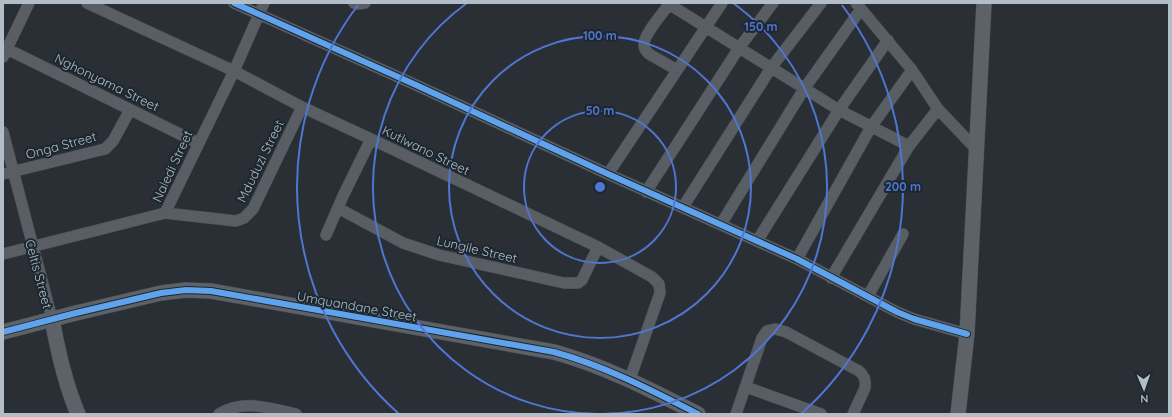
<svg xmlns="http://www.w3.org/2000/svg" width="1172" height="417" font-family="Quicksand,sans-serif">
	<style>
		.lines { fill: none; stroke-linecap: round; stroke-linejoin: round }
		.street-casing { stroke: #474b50; stroke-width: 12 }
		.secondary-casing { stroke: #474b50; stroke-width: 16 }
		.street { stroke: #585e63; stroke-width: 11 }
		.secondary { stroke: #5c6268; stroke-width: 15 }
		.cycleway-casing { stroke: #1c2730; stroke-width: 8 }
		.cycleway { stroke: #60a3ed; stroke-width: 6 }
		.ring { fill: none; stroke: #5175d2; stroke-width: 2 }
		.labels { text-anchor: middle; stroke-width: 4; stroke-linejoin: round; paint-order: stroke }
		.street-label { font-size: 13px; fill: #b2bdc7; stroke: #1c2730 }
		.centre { fill: #5175d2; stroke: #1c2730; stroke-width: 2 }
		.ring-label { font-size: 12px; text-anchor: middle; font-weight: bold; fill: #5175d2; stroke: #1c2730; stroke-width: 4; stroke-linejoin: round; paint-order: stroke }
	</style>
	<rect width="100%" height="100%" fill="#292f35"/>
	<g class="lines">
		<g class="street-casing">
			<path id="street" d="M87 3 234 71 302 107 371 139 598 247 652 277 659 284 660 293 630 379
				M234 3 416 85 608 174 797 259 897 312 914 319 967 334
				M354 3 359 4 365 3
				M667 3 839 110 909 146
				M670 3C664 12 643 35 644 45 644 49 646 51 649 54L677 70
				M856 3 912 70 938 109 976 149
				M3 47 198 143
				M3 57 29 3
				M3 132 52 319
				M3 174 105 149 113 141 130 110
				M608 174 722 3
				M646 192 739 48 773 3
				M683 207 771 68 821 3
				M338 208 403 243 439 255 564 283H578L582 280 598 247
				M165 213 236 221 244 218 253 209 302 107
				M721 224 804 89 861 9
				M326 235 343 196 371 139
				M757 241 839 110 888 40
				M3 254 165 213 234 71 264 3
				M797 259 871 127 912 70
				M831 278 909 146 938 109
				M868 296 903 234
				M746 387 821 414
				M219 414C243 399 270 408 296 414
				M736 414 762 338 767 331 775 329 786 332 859 371C865 376 866 381 865 388L853 414"/>
		</g>
		<g class="secondary-casing">
			<path id="secondary" d="M52 319C58 352 65 384 78 414
				M3 332 76 313 161 293 186 290 211 291 554 352C605 366 651 390 698 414
				M958 414 967 334 984 3"/>
		</g>
		<use href="#street" class="street"/>
		<use href="#secondary" class="secondary"/>
		<g class="cycleway-casing">
			<path id="cycleway" d="M234 3 416 85 608 174 797 259 897 312 914 319 967 334
				M3 332 76 313 161 293 186 290 211 291 554 352C605 366 651 390 698 414"/>
		</g>
		<use href="#cycleway" class="cycleway"/>
	</g>
	<g class="ring">
		<circle cx="600" cy="187" r="76"/>
		<circle cx="600" cy="187" r="151"/>
		<path d="M598 414A227 227 0 0 1 467 3M733 3A227 227 0 0 1 602 414"/>
		<path d="M399 414A303 303 0 0 1 358 5M842 5A303 303 0 0 1 801 414"/>
	</g>
	<g class="labels">
		<g class="street-label">
			<text transform="translate(107 82) rotate(26)" y="5">Nghonyama Street</text>
			<text transform="translate(61 145) rotate(-15)" y="5">Onga Street</text>
			<text transform="translate(426 150) rotate(26)" y="5">Kutlwano Street</text>
			<text transform="translate(260 161) rotate(-64)" y="5">Mduduzi Street</text>
			<text transform="translate(172 166) rotate(-65)" y="5">Naledi Street</text>
			<text transform="translate(477 249) rotate(13)" y="5">Lungile Street</text>
			<text transform="translate(39 274) rotate(75)" y="5">Celtis Street</text>
			<text transform="translate(357 306) rotate(10)" y="5">Umquandane Street</text>
		</g>
	</g>
	<circle cx="600" cy="187" r="6" class="centre"/>
	<g class="ring-label">
		<text x="761" y="31">150 m</text>
		<text x="600" y="40">100 m</text>
		<text x="600" y="115">50 m</text>
		<text x="903" y="191">200 m</text>
	</g>
	<rect width="1172" height="417" fill="none" stroke="#b2bdc7" stroke-width="8"/>
	<g transform="translate(1144 389) rotate(178)" stroke="#1c2730" stroke-width="3" paint-order="stroke">
	<path d="M0-3L7 15L0 10L-7 15Z" fill="#b2bdc7"/>
	<text y="-6" font-size="11" font-weight="bold" text-anchor="middle" fill="#b2bdc7">N</text>
	</g>
</svg>
